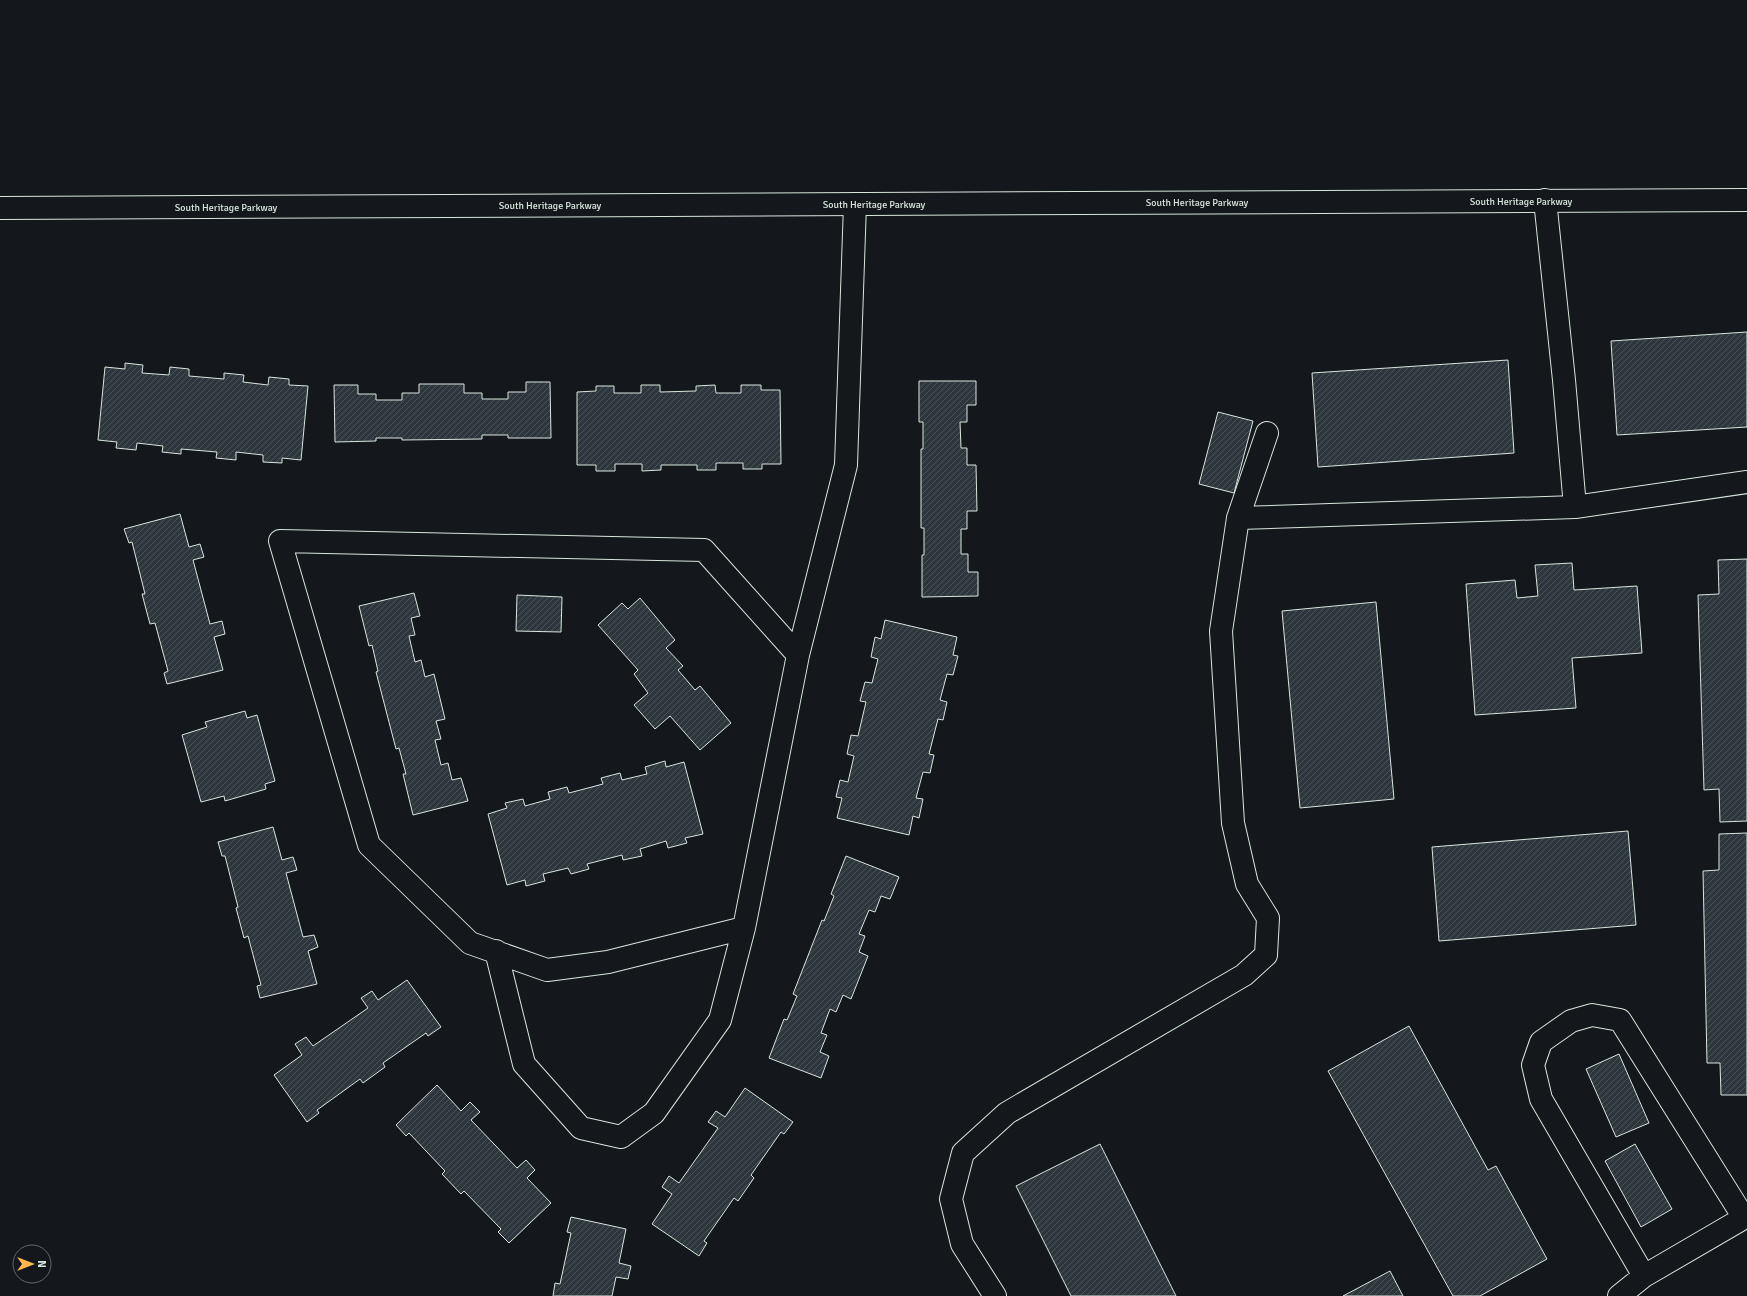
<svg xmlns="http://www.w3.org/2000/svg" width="1747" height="1296" font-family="Signika,sans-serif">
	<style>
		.building { fill: url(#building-hatch); stroke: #d8e6dc }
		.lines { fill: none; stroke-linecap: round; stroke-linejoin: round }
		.minor-casing { stroke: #d8e6dc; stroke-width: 24 }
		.major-casing { stroke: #d8e6dc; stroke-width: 24 }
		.minor { stroke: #14181c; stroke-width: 22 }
		.major { stroke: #14181c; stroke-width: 22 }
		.labels { text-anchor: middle; stroke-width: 3; stroke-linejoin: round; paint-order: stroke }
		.street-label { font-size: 10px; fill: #d8e6dc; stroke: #14181c }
	</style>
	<defs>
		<pattern id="building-hatch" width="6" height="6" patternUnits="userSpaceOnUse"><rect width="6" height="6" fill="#2c363c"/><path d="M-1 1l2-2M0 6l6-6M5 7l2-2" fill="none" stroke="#4a5358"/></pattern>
	</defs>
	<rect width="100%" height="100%" fill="#14181c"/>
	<path class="building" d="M1747 332V427L1617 435 1611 341Z
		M1508 360 1514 453 1318 467 1312 373Z
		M125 363 143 365 142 373 169 375 170 367 189 369V376L224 379V373L244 375 243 382 268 385 269 377 289 379V385L308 386 301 460 282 458V463L263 462V455L236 452V460L216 458 217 452 181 449V454L162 452 163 446 137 443 136 450 116 448 117 442 98 440 105 367 125 369Z
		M919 381H976V405H967V422H960L961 448H967V465H976L977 511H967V529H961V554H968V572H978V596L922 597V555H924V528H921V449H923V422H919Z
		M526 382H550L551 438H508V435H482V439L402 440V438H376V441L335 442 334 385H358V394H376V400H402V393H419V384H464V393H482V399H508V392H526Z
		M641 385H660V392L696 391V386L715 385 716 393H741V385H761V390H780L781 464H762V469H743V463H716V470H697V465H661V470L642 471V464H615V471H596V465H577V392L596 391V386H614V393H641Z
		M1218 412 1253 421 1234 493 1199 484Z
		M180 514 189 547 200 544 204 557 193 560 210 624 222 621 225 634 214 637 223 670 167 684 164 673 168 671 155 623 150 624 142 594H145L132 542 129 543 124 529Z
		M1747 559V821L1720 822 1719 789 1704 790 1698 595 1719 594 1718 560Z
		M1572 563 1574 590 1637 586 1642 653 1572 658 1576 708 1475 715 1466 584 1515 580 1517 598 1538 596 1535 565Z
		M414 593 420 616 411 618 415 635 409 636 415 662 421 660 425 677 434 674 445 719 436 721 441 739 435 740 441 765 448 763 452 780 461 778 468 801 413 815 403 774H406L399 748 396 749 376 672 378 671 372 645 369 646 359 606Z
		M517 595 562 597 561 632 516 631Z
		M640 598 675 640 666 648 683 666 678 670 695 690 700 686 731 723 700 750 670 716 655 729 634 705 648 693 634 674 638 670 598 625 622 603 628 609Z
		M1376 602 1394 799 1300 808 1282 611Z
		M885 620 957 637 953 655 958 656 953 675 947 674 940 700 947 702 943 720 938 719 929 754 934 755 930 773 923 772 916 798 923 799 919 818 913 816 909 835 837 818 842 798 836 797 840 780 848 782 854 756 847 754 851 735 858 736 866 702 860 701 865 682 872 683 878 659 871 657 875 637 881 639Z
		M245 711 247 718 257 715 275 781 265 784 266 789 225 801 224 796 201 802 182 735 207 727 205 722Z
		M665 761 666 767 684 762 703 834 685 838 687 843 668 848 666 841 640 849 642 856 623 860 622 855 587 864 589 869 571 874 568 868 543 874 545 881 526 886 525 880 507 885 488 814 507 808 505 803 523 799 525 806 550 799 548 792 567 787 569 793 603 784 601 778 620 773 622 780 647 774 645 767Z
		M273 827 282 860 293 857 297 870 286 873 303 937 314 935 318 947 308 951 317 984 260 998 257 986 261 985 248 936 244 938 236 908 238 907 225 856H222L218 842Z
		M1628 831 1636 925 1439 941 1432 847Z
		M1747 833V1095H1721L1720 1063H1707L1703 871 1719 870V834Z
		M846 856 899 877 890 899 881 896 875 912 869 910 859 934 865 936 859 952 868 956 851 999 843 995 836 1012 830 1009 821 1033 827 1035 820 1052 829 1056 821 1078 769 1058 784 1019 787 1020 797 996 793 994 822 920 824 921 834 896 831 894Z
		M407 980 441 1027 428 1036 426 1033 383 1063 385 1067 363 1083 360 1079 317 1110 319 1113 307 1122 274 1075 302 1055 295 1044 306 1037 313 1046 368 1008 361 998 372 991 378 1000Z
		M1409 1026 1488 1170 1496 1166 1547 1259 1480 1296H1453L1328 1071Z
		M1619 1054 1649 1123 1616 1137 1586 1069Z
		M437 1085 461 1111 470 1102 480 1112 471 1120 517 1168 526 1160 535 1170 527 1178 551 1203 509 1243 498 1232 501 1229 464 1191 461 1194 442 1174 445 1171 409 1133 406 1136 396 1125Z
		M745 1088 793 1122 784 1134 781 1132 751 1175 754 1178 738 1201 734 1198 704 1241 707 1243 699 1256 652 1224 672 1194 662 1187 669 1176 679 1183 718 1128 708 1122 716 1111 725 1117Z
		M1100 1144 1176 1296H1071L1016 1186Z
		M1635 1144 1672 1209 1641 1227 1605 1161Z
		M571 1217 626 1229 619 1263 631 1266 628 1279 616 1277 612 1296H553L555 1283 560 1284 571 1233 567 1232Z
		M1390 1271 1403 1296H1343Z"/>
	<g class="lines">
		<g class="minor-casing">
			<path id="minor" d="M1545 200 1564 380 1575 507 1747 482
				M1238 518 1575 507
				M798 655 704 550 280 541 369 845 470 943 547 970 608 962 744 928 798 655 846 465 855 204
				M496 951 524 1064 581 1128 621 1137 654 1113 720 1020 744 928
				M1644 1276 1541 1099 1533 1065 1541 1042 1571 1021 1592 1015 1620 1020 1744 1218
				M995 1296 962 1244 951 1199 963 1153 1007 1113 1244 975 1266 955 1268 918 1247 884 1233 823 1221 631 1238 518 1267 433
				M1619 1296 1644 1276 1747 1216"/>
		</g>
		<g class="major-casing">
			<path id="major" d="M0 208 1747 200"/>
		</g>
		<use href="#minor" class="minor"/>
		<use href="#major" class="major"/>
	</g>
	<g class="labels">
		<g class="street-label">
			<text x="1521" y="205">South Heritage Parkway</text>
			<text x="1197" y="206">South Heritage Parkway</text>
			<text x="874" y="208">South Heritage Parkway</text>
			<text x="550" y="209">South Heritage Parkway</text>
			<text x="226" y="211">South Heritage Parkway</text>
		</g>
	</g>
	<g transform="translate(32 1264) rotate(90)"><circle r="19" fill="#14181c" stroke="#626a69"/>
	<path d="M0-3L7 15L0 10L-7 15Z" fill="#ffb74d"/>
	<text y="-6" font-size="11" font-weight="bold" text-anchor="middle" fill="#d8e6dc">N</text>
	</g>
</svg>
